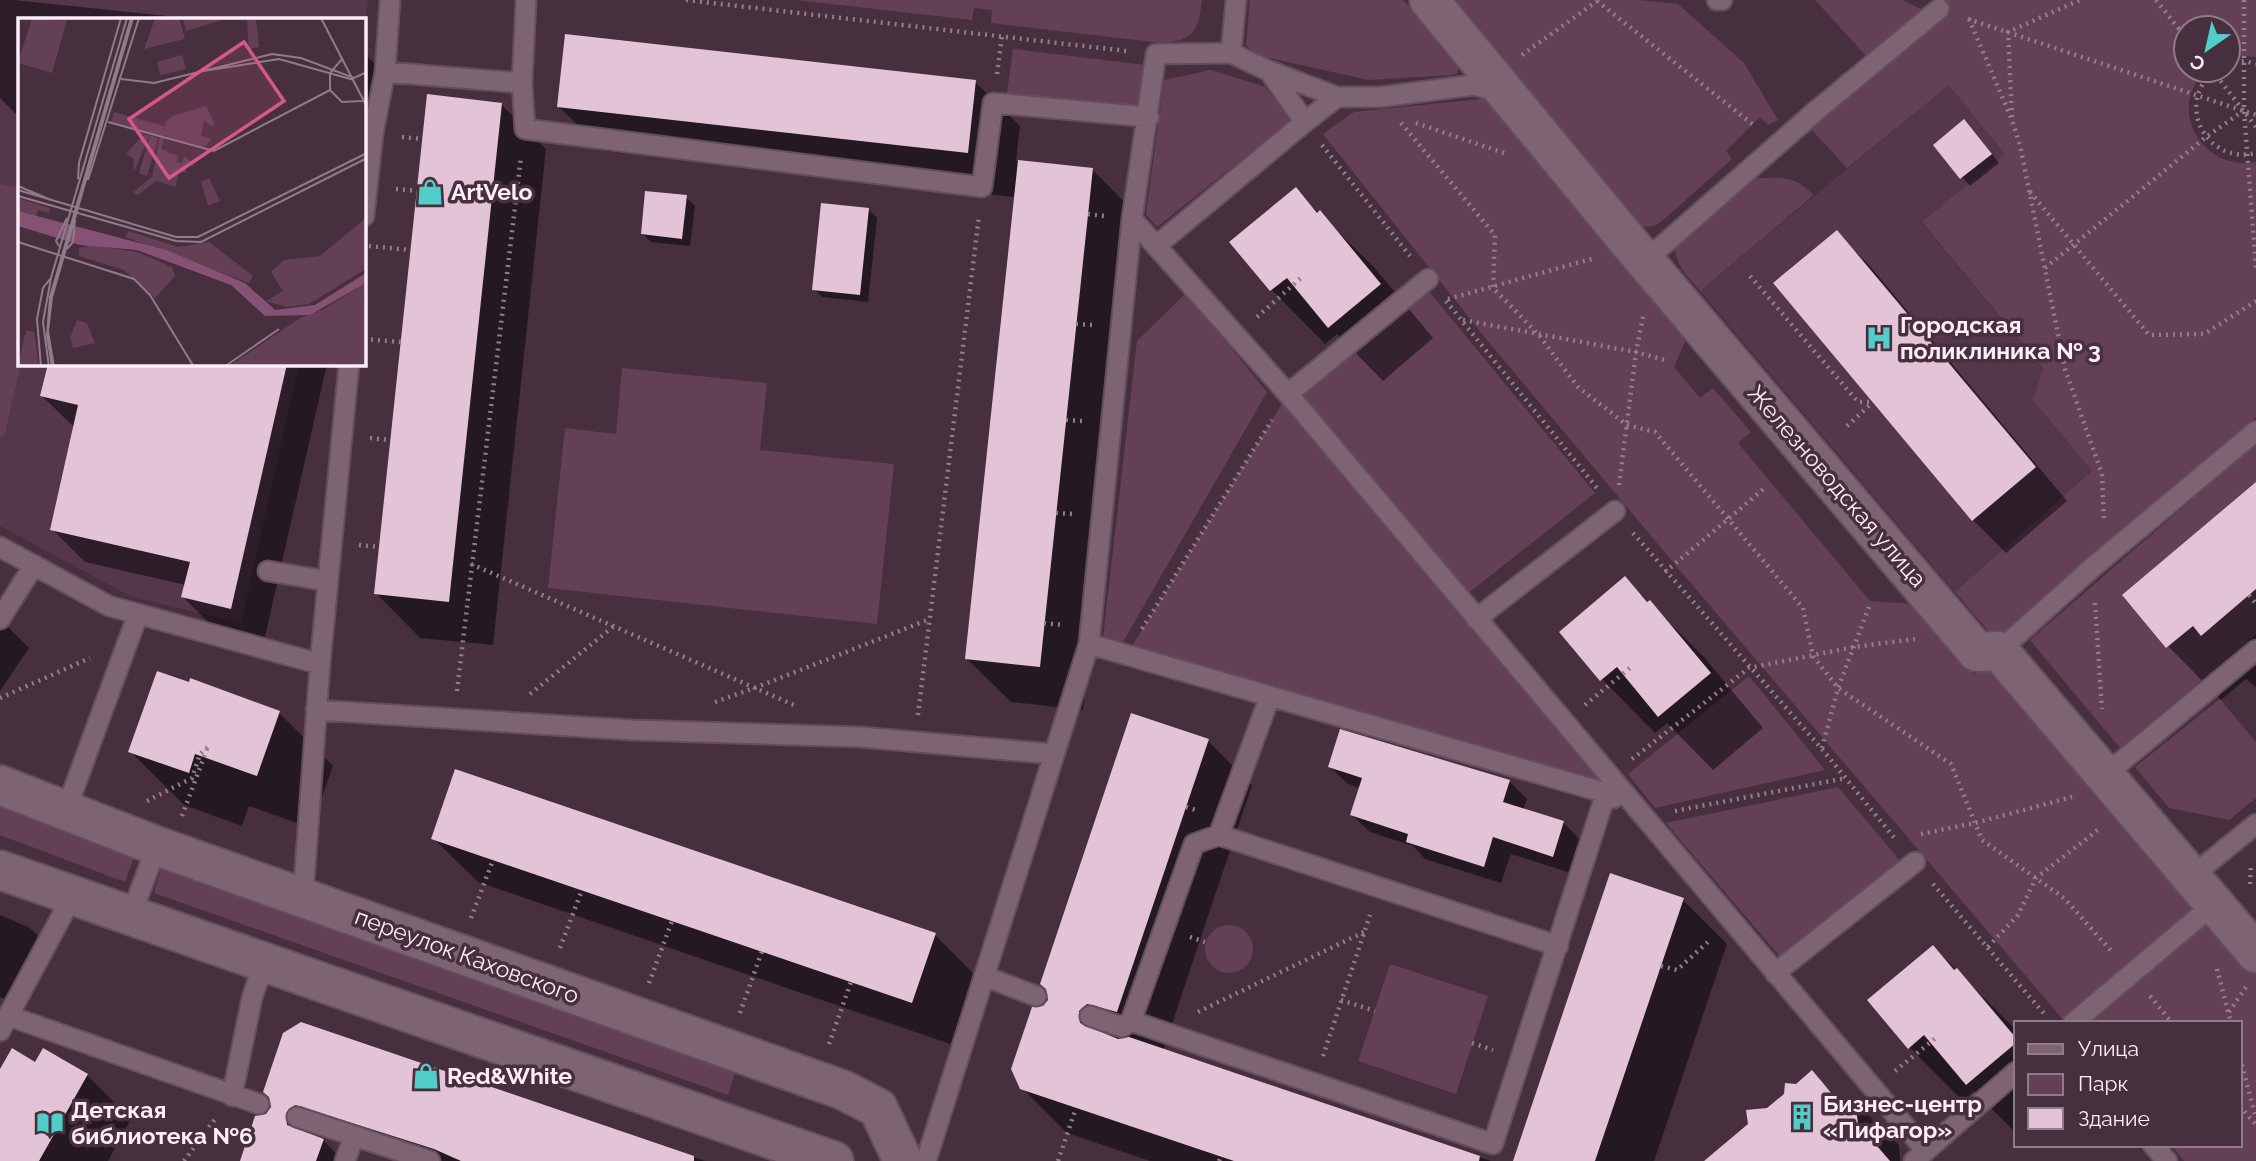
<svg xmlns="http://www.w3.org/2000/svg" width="2256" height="1161" font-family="Raleway,sans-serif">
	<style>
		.built { fill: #55374b }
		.green { fill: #634056 }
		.shadow { fill: #0007 }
		.building { fill: #e3c3d6 }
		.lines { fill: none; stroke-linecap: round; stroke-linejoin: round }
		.lane-casing { stroke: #634e5c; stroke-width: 23 }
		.street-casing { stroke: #634e5c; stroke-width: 42 }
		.path { stroke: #937e8a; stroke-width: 4.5; stroke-dasharray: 2 5; stroke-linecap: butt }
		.lane { stroke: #7e6373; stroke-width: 19 }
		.street { stroke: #7e6373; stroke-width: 38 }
		.labels { text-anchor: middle; stroke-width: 7; stroke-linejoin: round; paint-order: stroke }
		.poi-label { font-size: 23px; font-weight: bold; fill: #feedf7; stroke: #472f3e; text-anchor: start }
		.street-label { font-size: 23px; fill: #feedf7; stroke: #472f3e }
		.inset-road { fill: none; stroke: #907b88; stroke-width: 2 }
		.view { fill: #d4588a; fill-opacity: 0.15; stroke: #d4588a; stroke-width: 3.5 }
		.inset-edge { fill: none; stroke: #feedf7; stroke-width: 3.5 }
	</style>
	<rect width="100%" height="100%" fill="#472f3e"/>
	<path class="built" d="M0 0H368L364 28V19H19V364H299L241 623 132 597 0 526Z
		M1949 84 2005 154 1922 223 2043 370 2033 400 2092 471 1955 592 1700 291Z"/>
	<path class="green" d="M796 0H1202C1198 31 1195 40 1162 43L991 23 992 10 974 8 972 20Z
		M1250 0H1403L1458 61V72L1453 75 1368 80 1257 55 1246 45Z
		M1444 0H1637L1678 4 1744 63 1778 120 1768 125 1760 117 1726 151 1732 159 1662 221 1654 226 1640 227Z
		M1815 0H1902L1926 11 1869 59Z
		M1939 0H2256V57L2234 55 2228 57V28H2186V70H2206C2165 109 2203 172 2256 162V417L1995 639 1955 592 2092 471 2033 400 2043 369 1922 222 2005 154 1949 85 1847 168 1810 128Z
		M1013 49 1145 65 1140 110 1007 93Z
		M1211 70 1265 87 1291 120 1157 227 1146 214 1164 80Z
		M1490 98 1687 337 1674 367 1700 398 1713 388 1751 432 1738 443 1870 601 1916 604 1973 674 1995 670 2256 974V1161H2184L2171 1145H2240V1023H2066L1683 574 1482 334 1323 134 1354 112Z
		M1755 178C1783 178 1792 174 1814 195L1700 291C1690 278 1673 264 1676 246L1744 184Z
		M0 184 19 188 21 364 4 437 0 436Z
		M1427 289 1595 493 1466 595 1296 395Z
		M1186 293 1267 392 1123 642 1103 638 1137 341Z
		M622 368 767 383 760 450 894 464 877 624 548 588 565 428 616 434Z
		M1288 394 1609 777 1606 793 1127 654Z
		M2256 444V634L2120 748 2030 640Z
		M1749 676 1825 770 1655 808 1628 774Z
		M2220 699 2256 742V798L2229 820 2169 808 2135 767Z
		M1838 787 1902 863 1782 959 1666 823Z
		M0 803 136 852 125 882 0 835Z
		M163 862 738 1062 728 1095 154 893Z
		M1205 949a24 24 0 1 1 48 0a24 24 0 1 1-48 0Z
		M1390 964 1488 996 1456 1094 1358 1061Z"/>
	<path class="shadow" d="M0 0H14L196 19H19V117L0 98Z
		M364 53 379 68 364 155Z
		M975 82 1020 126 1016 161 1092 169 1136 214 1083 710 1011 702 966 658 1015 197 604 151 559 107Z
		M501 104 546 149 493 645 420 638 376 593Z
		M1973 130 1999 163 1970 186 1935 145Z
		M1295 190 1373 266 1433 338 1383 381 1337 334 1325 344 1272 290 1232 243Z
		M686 197 695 206 690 246 651 242 643 234Z
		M869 210 877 218 868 302 822 297 814 289Z
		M1836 232 1869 265 2067 501 2006 553 1973 520Z
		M50 364H327L264 641 216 630 183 597 186 585 85 562 52 529 75 428 42 396Z
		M2256 484V687L2246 679 2221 700 2168 646Z
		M1625 579 1703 656 1763 728 1713 770 1667 723 1655 733 1602 679Z
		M0 619 29 648 0 691Z
		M279 713 333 766 311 828 249 806 242 826 184 805 130 751Z
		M1208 741 1252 785 1163 1051 1491 1161H1150L1067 1133 1022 1088 1044 1008Z
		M1330 767 1509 781 1527 799 1523 810 1564 823 1581 841 1571 873 1511 854 1501 883 1425 859 1413 846 1370 832 1352 815 1360 788 1348 784Z
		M433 838 935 935 979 979 956 1046 478 882Z
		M1683 900 1727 944 1654 1161H1515Z
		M0 915 30 928 48 946 22 1006 0 997Z
		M1933 947 2016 1030V1133L1974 1091 1963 1101 1909 1047Z
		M301 1024 705 1161H405L335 1138H327L324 1141 343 1161H241L273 1108Z
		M43 1051 87 1075 131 1119 108 1161H0V1073L36 1064Z
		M1812 1073 1842 1102 1854 1101 1899 1145 1900 1161H1707Z"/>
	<path class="building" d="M565 34 976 80 968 153 557 107Z
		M427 94 502 103 449 602 374 594Z
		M1964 119 1992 154 1960 179 1933 145Z
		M1018 160 1093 168 1040 667 965 659Z
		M1296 187 1317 213 1320 210 1381 284 1328 328 1287 278 1270 291 1229 242Z
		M645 191 687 195 682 239 641 234Z
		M821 203 869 208 860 295 812 290Z
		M1837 230 2036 467 1972 521 1773 283Z
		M48 364H287L231 609 181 597 190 562 50 530 78 405 40 396Z
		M2256 482V589L2201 636 2193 626 2166 648 2122 595Z
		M1625 576 1647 602 1650 600 1711 673 1658 717 1617 667 1600 681 1559 632Z
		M157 671 189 682 190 678 280 711 257 776 195 754 189 773 128 752Z
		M1131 713 1209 739 1117 1012 1087 1004 1079 1011 1080 1023 1118 1039 1129 1037 1480 1156 1479 1161H1234L1020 1089 1011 1069 1032 1007 1043 1006 1048 1000 1046 989 1040 984Z
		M1340 729 1510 780 1503 802 1564 821 1553 857 1493 837 1484 867 1406 842 1408 834 1350 815 1362 778 1328 767Z
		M455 769 936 933 912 1003 431 839Z
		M1610 873 1684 898 1661 966 1595 1161H1513Z
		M1933 945 1954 970 1957 968 2016 1038V1043L1966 1085 1924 1035 1908 1049 1867 1000Z
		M301 1022 694 1156V1161H461L434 1149 295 1105 286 1113 287 1125 324 1139 316 1161H240L255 1116 266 1114 271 1107 269 1097 263 1092 283 1033Z
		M12 1048 35 1062 43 1048 88 1074 39 1161H0V1069Z
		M1812 1070 1838 1101 1855 1099 1858 1124 1890 1161H1704L1748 1124 1746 1110 1767 1108 1784 1094 1785 1083 1796 1084Z"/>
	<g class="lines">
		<g class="lane-casing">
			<path id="lane" d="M526 0 522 83 525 129 982 187 993 103 1149 117
				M1717 0H1722
				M1231 53 1236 0
				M1270 71 1337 97
				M385 72 522 83
				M364 216 373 134 385 72 390 0
				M1132 219 1288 394 1926 1151
				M1156 246 1305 122
				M1645 261 1817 110 1939 9
				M1288 394 1428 279
				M0 547 109 606 320 664
				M268 571 327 581
				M0 619 34 565
				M1476 619 1615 511
				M1089 644 1606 793 1614 798
				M1999 651 2093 567 2256 431
				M316 710 632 730 860 737 1054 754
				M2105 775 2256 650
				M73 791 138 614
				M1219 835 1270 696
				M2191 877 2256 824
				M303 897 320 664 349 364
				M131 915 157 846
				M1558 946 1219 835 1194 844 1131 1021 1493 1144 1606 793
				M1775 973 1915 862
				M984 976 1036 996
				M9 1016 259 1104
				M1090 1016 1122 1027 1131 1021
				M2073 1023 2213 905
				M0 1031 73 895
				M232 1096 252 998 264 962
				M297 1117 430 1161
				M2153 1145 2167 1161
				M345 1161 354 1136
				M926 1161 1089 644 1132 219 1156 54 1231 53 1269 71 1305 122 1337 97H1380L1474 85 1498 92
				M1914 1161 2016 1072"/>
		</g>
		<g class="street-casing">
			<path id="street" d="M1429 0 1633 247 1977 652 1999 651 2256 953
				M0 785 157 846 843 1090 878 1108 903 1161
				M0 870 834 1161"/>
		</g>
		<path class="path" d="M686 0 1127 51
			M2156 0 2186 38
			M2244 0V111L2256 268
			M1597 1 1756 127
			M1968 19 2256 115
			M1969 19 2012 120 2020 145 2065 369 2102 474 2104 520
			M1522 55 1597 1
			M2228 64 2244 61 2256 64
			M2212 70 2256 127
			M2217 70C2173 99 2205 166 2256 153
			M997 74 1002 36
			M2012 117 2008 32 2080 0
			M1401 123 1495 235 1493 288 1538 334 1578 387 1627 425 1655 432 1803 608 1813 656 1838 688 1951 764 1982 840 2064 898 2113 953
			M1416 123 1504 153
			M402 137 422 139
			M1322 145 1410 256
			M396 189 417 191
			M2030 192 2149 335 2204 334 2256 301
			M1088 214 1104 216
			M369 246 410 250
			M2045 268 2206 137 2243 111
			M1750 276 1858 402H1872
			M1448 299 1595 258
			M1446 301 1597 488
			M1257 317 1301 278
			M1463 320 1636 352 1668 361
			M1076 324 1093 325
			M364 339 401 342
			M1066 420 1082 421
			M1847 426 1872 403
			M370 438 390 440
			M1619 485 1636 352 1643 317
			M1056 513 1073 514
			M1633 533 1822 749 1896 840
			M359 545 379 547
			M471 564 794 705
			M1665 572 1766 487
			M2249 595 2256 604
			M2095 603 2102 709
			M1044 623 1064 625
			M1142 629 1272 420
			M457 691 521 157
			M530 694 614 626
			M0 698 90 658
			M715 702 757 687 930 619
			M1585 705 1631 667
			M918 715 979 216
			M1822 748 1838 688 1869 607
			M1632 759 1749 668 1854 647 1915 639
			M147 801 192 778 200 754 208 747
			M1186 807 1199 811
			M1675 811 1846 778
			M182 816 207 749
			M1921 834 1975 823 2072 797
			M1933 884 2046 1016
			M2250 884 2251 865
			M471 918 493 860
			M1190 937 1205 942
			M1988 947 2018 915 2036 878 2099 829
			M560 948 582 890
			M1661 966 1677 970 1710 940
			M2217 969 2231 1023
			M649 983 672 921
			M2150 996 2172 1023
			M1341 1000 1375 1011
			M1198 1012 1364 932
			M2229 1012 2246 987
			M740 1013 762 951
			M1472 1043 1493 1050
			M829 1044 851 982
			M1323 1056 1370 915
			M2240 1058 2256 1118
			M1895 1071 1938 1036
			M2240 1106 2256 1125
			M184 1161 215 1119
			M1058 1161 1076 1108
			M1219 1161 1221 1156"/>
		<use href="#lane" class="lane"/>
		<use href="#street" class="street"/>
	</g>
	<defs>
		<g id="shop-bare" transform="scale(2.1)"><path d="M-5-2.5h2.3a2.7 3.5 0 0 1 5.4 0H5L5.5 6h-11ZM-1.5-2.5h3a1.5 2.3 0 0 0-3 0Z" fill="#53cdc9" stroke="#472f3e" stroke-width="2.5" paint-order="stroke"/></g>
		<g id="hospital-bare" transform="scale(2.1)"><path d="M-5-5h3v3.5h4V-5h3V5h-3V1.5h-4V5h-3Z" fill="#53cdc9" stroke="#472f3e" stroke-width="2.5" paint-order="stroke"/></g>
		<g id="building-bare" transform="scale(2.1)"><path d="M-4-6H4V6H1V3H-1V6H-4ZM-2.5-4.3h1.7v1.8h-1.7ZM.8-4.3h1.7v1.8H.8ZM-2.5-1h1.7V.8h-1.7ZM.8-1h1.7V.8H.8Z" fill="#53cdc9" stroke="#472f3e" stroke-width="2.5" paint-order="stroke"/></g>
		<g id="library-bare" transform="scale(2.1)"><path d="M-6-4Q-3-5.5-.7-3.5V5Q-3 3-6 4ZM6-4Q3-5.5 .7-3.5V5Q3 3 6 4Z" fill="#53cdc9" stroke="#472f3e" stroke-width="2.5" paint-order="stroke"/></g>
	</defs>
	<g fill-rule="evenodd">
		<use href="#shop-bare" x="430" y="192"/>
		<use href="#hospital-bare" x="1879" y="338"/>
		<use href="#shop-bare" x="426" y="1076"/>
		<use href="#building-bare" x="1802" y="1117"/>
		<use href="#library-bare" x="50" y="1123"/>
	</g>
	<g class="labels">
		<g class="poi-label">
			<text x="451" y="200">ArtVelo</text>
			<text x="1900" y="333">Городская<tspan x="1900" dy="26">поликлиника № 3</tspan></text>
			<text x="447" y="1084">Red&amp;White</text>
			<text x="1823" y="1112">Бизнес-центр<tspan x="1823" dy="26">«Пифагор»</tspan></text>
			<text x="71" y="1118">Детская<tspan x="71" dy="26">библиотека №6</tspan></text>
		</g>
		<g class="street-label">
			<text transform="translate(1837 486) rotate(49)" y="8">Железноводская улица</text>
			<text transform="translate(467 956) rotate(20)" y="8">переулок Каховского</text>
		</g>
	</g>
	<g transform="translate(18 18)">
		<rect width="348" height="348" fill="#472f3e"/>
		<path d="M14 0 49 2 34 55 0 45ZM161 0 167 21 126 31 137 1ZM165 0H210L168 13ZM238 0 241 29 231 31 229 2ZM164 37 168 51 142 57 139 44ZM188 88 196 104 195 109 186 103 183 118 194 121 187 129 93 104 96 94 150 109 146 106 154 98ZM131 117 129 123 124 122 127 128 116 154 115 140 108 136 124 118ZM132 118 140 120 129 158 121 155ZM142 119 146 120 143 131 160 138 159 144 164 145 166 138 177 147 167 149 169 154 161 155 157 169 138 163 120 177 114 175 134 159ZM191 160 202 183 190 188 183 164ZM0 180 32 190 31 195 20 192 18 198 0 193ZM349 199 348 251 291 286 269 289 248 283 265 273 253 254 266 242 302 238ZM111 213 160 229 191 224 235 258 231 265 107 219ZM74 227 119 234 154 249 157 258 137 280 106 252 61 238V230ZM348 265V348L210 349 282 300 306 291ZM59 302 69 305 77 325 55 330 52 320ZM8 312 16 314 21 348H0Z" fill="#634056"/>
		<path d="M0 193 148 232 227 265 257 292 297 287 348 255V265L292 297 247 298 213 267 119 232 62 227 0 208Z" fill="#865273"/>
		<path class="inset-road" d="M303 0 349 89M324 41 312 55V72L324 84 345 83M179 54 261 41 336 62M103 61 136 65 254 36 283 40 336 60 349 54M90 104 196 133 312 72M60 161 61 145 103 0M70 162 121 0M0 168 33 182M0 172 158 219H180L349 135M0 178 158 223 183 224 349 140M0 224 116 261 132 277 176 349M41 228 38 223 49 200M49 231 55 224 57 202M23 349 19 301 25 270 32 261M31 349 25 304 33 260 109 0M34 349 29 317 32 279 113 0M36 349 30 313 34 279 115 0M206 349 261 311"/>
		<path class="view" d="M226 24 266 83 151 160 111 101Z"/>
		<rect width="348" height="348" class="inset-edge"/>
	</g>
	<rect x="2014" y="1021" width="228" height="126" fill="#472f3e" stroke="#907b88" stroke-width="2"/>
	<rect x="2028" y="1044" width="35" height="10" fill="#7e6373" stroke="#907b88" stroke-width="2"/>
	<text x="2078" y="1056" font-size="21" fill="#feedf7">Улица</text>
	<rect x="2028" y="1074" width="35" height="21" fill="#634056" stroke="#907b88" stroke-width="2"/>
	<text x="2078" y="1091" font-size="21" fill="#feedf7">Парк</text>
	<rect x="2028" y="1108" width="35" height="21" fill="#e3c3d6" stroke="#907b88" stroke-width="2"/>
	<text x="2078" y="1126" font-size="21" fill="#feedf7">Здание</text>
	<g transform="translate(2207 49) rotate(214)"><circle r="33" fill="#472f3e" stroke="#907b88" stroke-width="2"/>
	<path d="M0-5L12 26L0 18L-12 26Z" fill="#53cdc9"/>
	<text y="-10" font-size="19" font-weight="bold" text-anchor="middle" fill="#feedf7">С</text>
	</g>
</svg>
